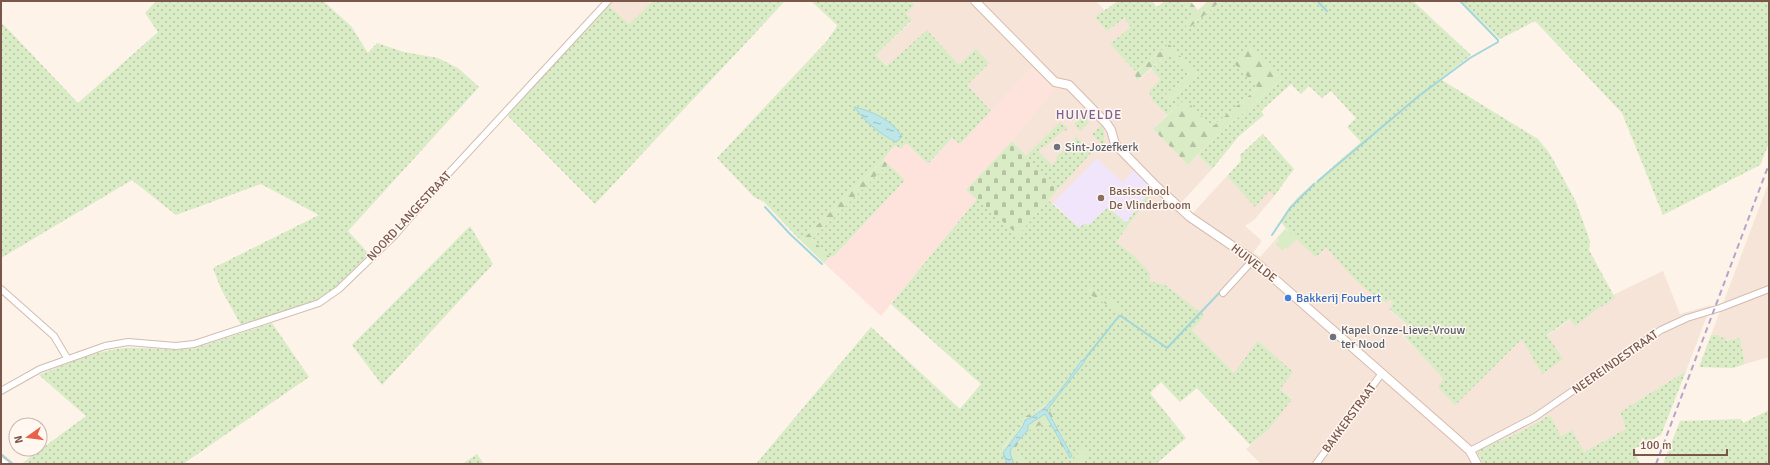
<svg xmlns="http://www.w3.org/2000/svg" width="1770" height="465" font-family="Signika,sans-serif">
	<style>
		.residential { fill: #f5e4d7 }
		.commercial { fill: #fde3dc }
		.education { fill: #f0e5fa }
		.grass { fill: url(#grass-dots) }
		.forest { fill: url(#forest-firs) }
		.cemetery { fill: url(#cemetery-stones) }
		.garden { fill: #d9ecc6 }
		.water { fill: url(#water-ripples); stroke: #a2d6da }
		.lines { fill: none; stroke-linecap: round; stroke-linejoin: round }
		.stream { stroke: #a2d6da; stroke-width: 2 }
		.street-casing { stroke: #d3bcb0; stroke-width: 8 }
		.secondary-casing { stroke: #d6bbad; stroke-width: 10 }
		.street { stroke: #fff; stroke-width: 6 }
		.secondary { stroke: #fff; stroke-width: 8 }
		.rail { stroke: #b5a5c8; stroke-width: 2; stroke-dasharray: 6 4; stroke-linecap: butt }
		.worship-dot { fill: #6b7280; stroke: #fff7f0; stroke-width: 1.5 }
		.education-dot { fill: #8d6e63; stroke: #fff7f0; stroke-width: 1.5 }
		.shop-dot { fill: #3f7fe0; stroke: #fff7f0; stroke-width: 1.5 }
		.labels { text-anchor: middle; stroke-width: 3; stroke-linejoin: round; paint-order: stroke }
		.worship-label { font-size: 12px; fill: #5b616d; stroke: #fff7f0; text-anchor: start }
		.education-label { font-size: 12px; fill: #785e54; stroke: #fff7f0; text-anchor: start }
		.street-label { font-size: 12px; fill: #79574b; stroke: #fff7f0 }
		.shop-label { font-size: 12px; fill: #366cbe; stroke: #fff7f0; text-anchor: start }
		.neighbourhood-label { font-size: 13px; letter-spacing: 1px; fill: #7f6394; stroke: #fff7f0 }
	</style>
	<defs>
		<pattern id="grass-dots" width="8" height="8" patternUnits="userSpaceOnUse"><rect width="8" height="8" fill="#d9ecc6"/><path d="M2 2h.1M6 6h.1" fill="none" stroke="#b5c2a3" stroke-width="1.8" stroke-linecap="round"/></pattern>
		<pattern id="forest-firs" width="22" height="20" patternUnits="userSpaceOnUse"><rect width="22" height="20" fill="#d9ecc6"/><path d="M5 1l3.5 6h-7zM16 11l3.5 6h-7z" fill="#b5c2a3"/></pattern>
		<pattern id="cemetery-stones" width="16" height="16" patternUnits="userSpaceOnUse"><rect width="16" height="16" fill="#d9ecc6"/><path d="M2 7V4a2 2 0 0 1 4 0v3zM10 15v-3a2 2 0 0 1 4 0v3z" fill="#b5c2a3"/></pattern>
		<pattern id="water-ripples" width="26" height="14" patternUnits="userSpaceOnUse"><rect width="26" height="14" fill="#bce6e8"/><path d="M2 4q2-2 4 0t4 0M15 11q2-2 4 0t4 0" fill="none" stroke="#9ebdbe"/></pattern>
	</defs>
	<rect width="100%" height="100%" fill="#fdf3e9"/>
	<path class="residential" d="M613 1H653L629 24 608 5Z
		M911 1H1096L1105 11 1096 17 1107 31 1124 18 1132 27 1110 44 1136 72 1134 74 1139 80 1151 69 1161 80 1153 101 1167 115 1153 129 1188 165 1198 155 1212 169 1181 203 1193 213 1227 176 1255 206 1269 190 1275 195 1255 219 1245 226 1261 240V242L1253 253 1260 257 1285 229 1297 239 1326 247 1362 285 1383 301 1387 303 1390 300 1394 303 1389 310 1410 327 1403 336 1445 379 1455 404 1522 339 1542 374 1547 336 1571 319 1575 326 1599 308 1614 298 1613 295 1663 271 1680 314 1711 305 1686 371 1620 412 1626 429 1584 453 1572 430 1561 436 1550 415 1524 430 1477 451 1483 464H1261L1246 449 1268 430 1292 398 1280 389 1234 373 1192 330 1205 316 1149 281 1133 255 1116 242 1154 191 1052 204 1048 200 1058 189 1012 141 1054 90 1032 68 991 111 967 85 959 65 927 30 888 66 876 55 912 21 906 12 915 5Z
		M1769 182V357L1745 364 1740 338 1726 341 1720 338 1719 335H1711Z"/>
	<path class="commercial" d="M1032 68 1055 90 1012 141 967 190 977 199 881 316 824 263 830 257 834 256 905 180 883 160 895 145 906 143 928 164 952 138 960 144Z"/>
	<path class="education" d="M1097 158 1122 182 1133 170 1152 188 1126 223 1079 228 1055 205 1052 204Z"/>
	<path class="grass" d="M156 1H323L351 26 368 53 377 43 404 52 438 58 458 68 479 87 348 231 370 255C354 270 339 287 321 298 301 310 264 318 241 325L221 289 213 268 319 215 261 184 176 215 132 180 1 258V22L78 103 158 32 145 13Z
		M653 1H785L595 204 507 115 608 5 629 24Z
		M811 1H911L915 5 906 13 912 20 876 55 887 66 927 30 959 65 976 49 989 63 967 85 991 111 960 144 952 138 928 164 906 143 901 149 895 145 883 160 801 241 764 202 754 197 717 158 826 42 836 28 837 25Z
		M1118 1H1152L1157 7 1165 1H1181L1192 14 1188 29 1221 1H1413L1471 55 1440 79 1538 139 1550 154 1576 202 1590 241 1589 250 1615 298 1599 308 1575 326 1570 319 1547 335 1563 359 1542 374 1522 339 1455 405 1438 387 1444 379 1403 335 1410 327 1389 309 1394 303 1390 300 1387 303C1363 292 1344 267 1326 247L1316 257 1294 237 1282 250 1276 244 1280 240 1277 238 1291 235 1281 222 1297 198 1361 142 1347 127 1356 118 1331 91 1322 98 1309 86 1301 94 1291 84 1261 111 1264 115 1239 136 1212 169 1198 155 1210 142 1281 80 1233 61 1258 88 1212 127 1185 100 1167 115 1153 101 1149 91 1161 80 1151 69 1168 53 1189 75 1164 96 1170 102 1198 75 1169 44 1136 72 1110 44 1131 27 1124 18 1107 31 1095 17Z
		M1461 1H1769V143L1760 165 1663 215 1622 113 1535 21 1500 39Z
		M1083 115 1089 122 1080 131 1074 124Z
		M1060 122 1068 128 1064 132 1063 130 1045 147 1043 146 1038 151 1052 165 1057 160 1055 158 1075 139 1076 136 1091 153 1058 189 1026 156Z
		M1101 126 1104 129V140L1106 142 1103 145 1092 134Z
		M1263 134 1294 169 1275 195 1269 191 1255 207 1227 176 1241 161 1240 155Z
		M888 164 905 180 834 256 830 257 812 239Z
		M1152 188 1154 191 1116 242 1133 255 1150 273 1149 281 1165 285 1205 316 1192 330 1234 373 1258 341 1293 372 1280 389 1292 399 1268 430 1250 445 1197 388 1180 402 1161 382 1150 393 1186 438 1156 464H1079L1089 451 1084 447 1070 464H1024L1016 448C1022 433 1033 424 1050 424L1064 451 1069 449 1046 405 1026 416 1000 452 1007 464H756L871 327 960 409 981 384 891 304 977 199 1018 235 1048 200 1079 228 1085 223 1088 226 1108 207 1126 223Z
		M470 226 493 264 382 385 352 345Z
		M272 323 309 377 183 464H21L86 416 39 375C66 364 95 351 124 348 148 347 172 352 195 348Z
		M1711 335H1719L1720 338 1725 337 1726 341 1740 338 1745 364 1733 368 1699 367Z
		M1686 371 1661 435 1634 449 1640 464H1483L1477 451 1524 430 1550 415 1561 436 1572 430 1584 452 1626 429 1620 412Z
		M1769 410V464H1663L1680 421 1741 419 1743 423Z
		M477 454 484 464H462Z"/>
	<path class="forest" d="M1181 1H1190L1198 10 1208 1H1221L1188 29 1183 22 1192 14Z
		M1169 44 1198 75 1170 102 1164 96 1189 75 1168 53 1138 80 1134 74Z
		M1249 46 1281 80 1210 142 1188 165 1153 129 1185 99 1212 127 1258 88 1232 61Z
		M883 160 888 164 812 239 830 257 824 263 801 241Z
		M1088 286 1125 311 1123 314 1084 291Z
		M1047 405 1069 449 1064 451 1050 424C1034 424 1022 433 1016 448L1024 464H1007L1000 453 1026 416Z
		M1084 447 1090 451 1079 464H1070Z"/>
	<path class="cemetery" d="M1012 141 1058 189 1018 235 966 190Z"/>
	<path class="garden" d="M1285 229 1297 239 1287 249 1285 247 1282 250 1276 244 1280 240 1277 238Z"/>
	<path class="water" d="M854 107C872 111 893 120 902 137L896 142C879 134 865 121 854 107Z
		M1082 360 1085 361 1047 410 1072 456 1070 458 1045 414 1028 425V430L1011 449 1010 453 1014 464H1007L1003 453 1023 426 1025 420C1049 412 1068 379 1082 360Z"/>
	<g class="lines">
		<path class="stream" d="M1317 1 1327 11
			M1318 181 1420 95 1470 58 1498 42V40L1460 1
			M765 207 790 234 822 264
			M1272 235 1290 208 1314 184
			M1084 360 1119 316H1121L1167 348 1222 290
			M1 454 13 464"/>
		<g class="street-casing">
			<path id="street" d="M1 289 54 336 67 358
				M1223 293 1253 260
				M1 391 40 369 105 346 128 342 176 346 194 344 319 303 339 289 395 235 448 174 608 1
				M1470 451 1535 417 1661 330 1687 318 1720 308 1769 289
				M1 460 6 464
				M1316 464 1382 373"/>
		</g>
		<g class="secondary-casing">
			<path id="secondary" d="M975 1 1055 82 1069 85 1107 124 1111 130 1115 144 1156 186 1179 207 1190 217 1253 260 1459 441 1470 451 1477 464"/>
		</g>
		<use href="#street" class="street"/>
		<use href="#secondary" class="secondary"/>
		<path class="rail" d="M1656 464 1769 164"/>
	</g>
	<g class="worship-dot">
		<circle cx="1057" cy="147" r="4"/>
		<circle cx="1333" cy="337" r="4"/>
	</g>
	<circle class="education-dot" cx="1101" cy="198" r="4"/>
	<circle class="shop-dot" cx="1288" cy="298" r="4"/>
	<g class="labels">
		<g class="worship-label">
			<text x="1065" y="151">Sint-Jozefkerk</text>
			<text x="1341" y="334">Kapel Onze-Lieve-Vrouw<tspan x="1341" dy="14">ter Nood</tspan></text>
		</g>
		<g class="education-label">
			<text x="1109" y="195">Basisschool<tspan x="1109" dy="14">De Vlinderboom</tspan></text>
		</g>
		<g class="street-label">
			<text transform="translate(409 216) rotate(-47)" y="4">NOORD LANGESTRAAT</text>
			<text transform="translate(1254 263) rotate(38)" y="4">HUIVELDE</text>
			<text transform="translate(1615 362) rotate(-35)" y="4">NEEREINDESTRAAT</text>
			<text transform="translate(1349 418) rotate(-54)" y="4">BAKKERSTRAAT</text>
		</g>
		<g class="shop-label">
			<text x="1296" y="302">Bakkerij Foubert</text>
		</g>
		<g class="neighbourhood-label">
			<text x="1089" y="119">HUIVELDE</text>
		</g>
	</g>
	<rect width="1770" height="465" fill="none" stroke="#79574b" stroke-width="4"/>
	<g transform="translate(28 437) rotate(256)"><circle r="19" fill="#fff7f0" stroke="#c9b7ae"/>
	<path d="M0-3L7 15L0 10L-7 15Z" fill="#e9604b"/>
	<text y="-6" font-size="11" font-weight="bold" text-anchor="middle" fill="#79574b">N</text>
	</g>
	<path d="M1634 449v6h93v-6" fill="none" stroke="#79574b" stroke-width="2"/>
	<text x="1640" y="449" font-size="12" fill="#79574b" stroke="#fff7f0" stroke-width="3" paint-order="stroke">100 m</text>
</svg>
